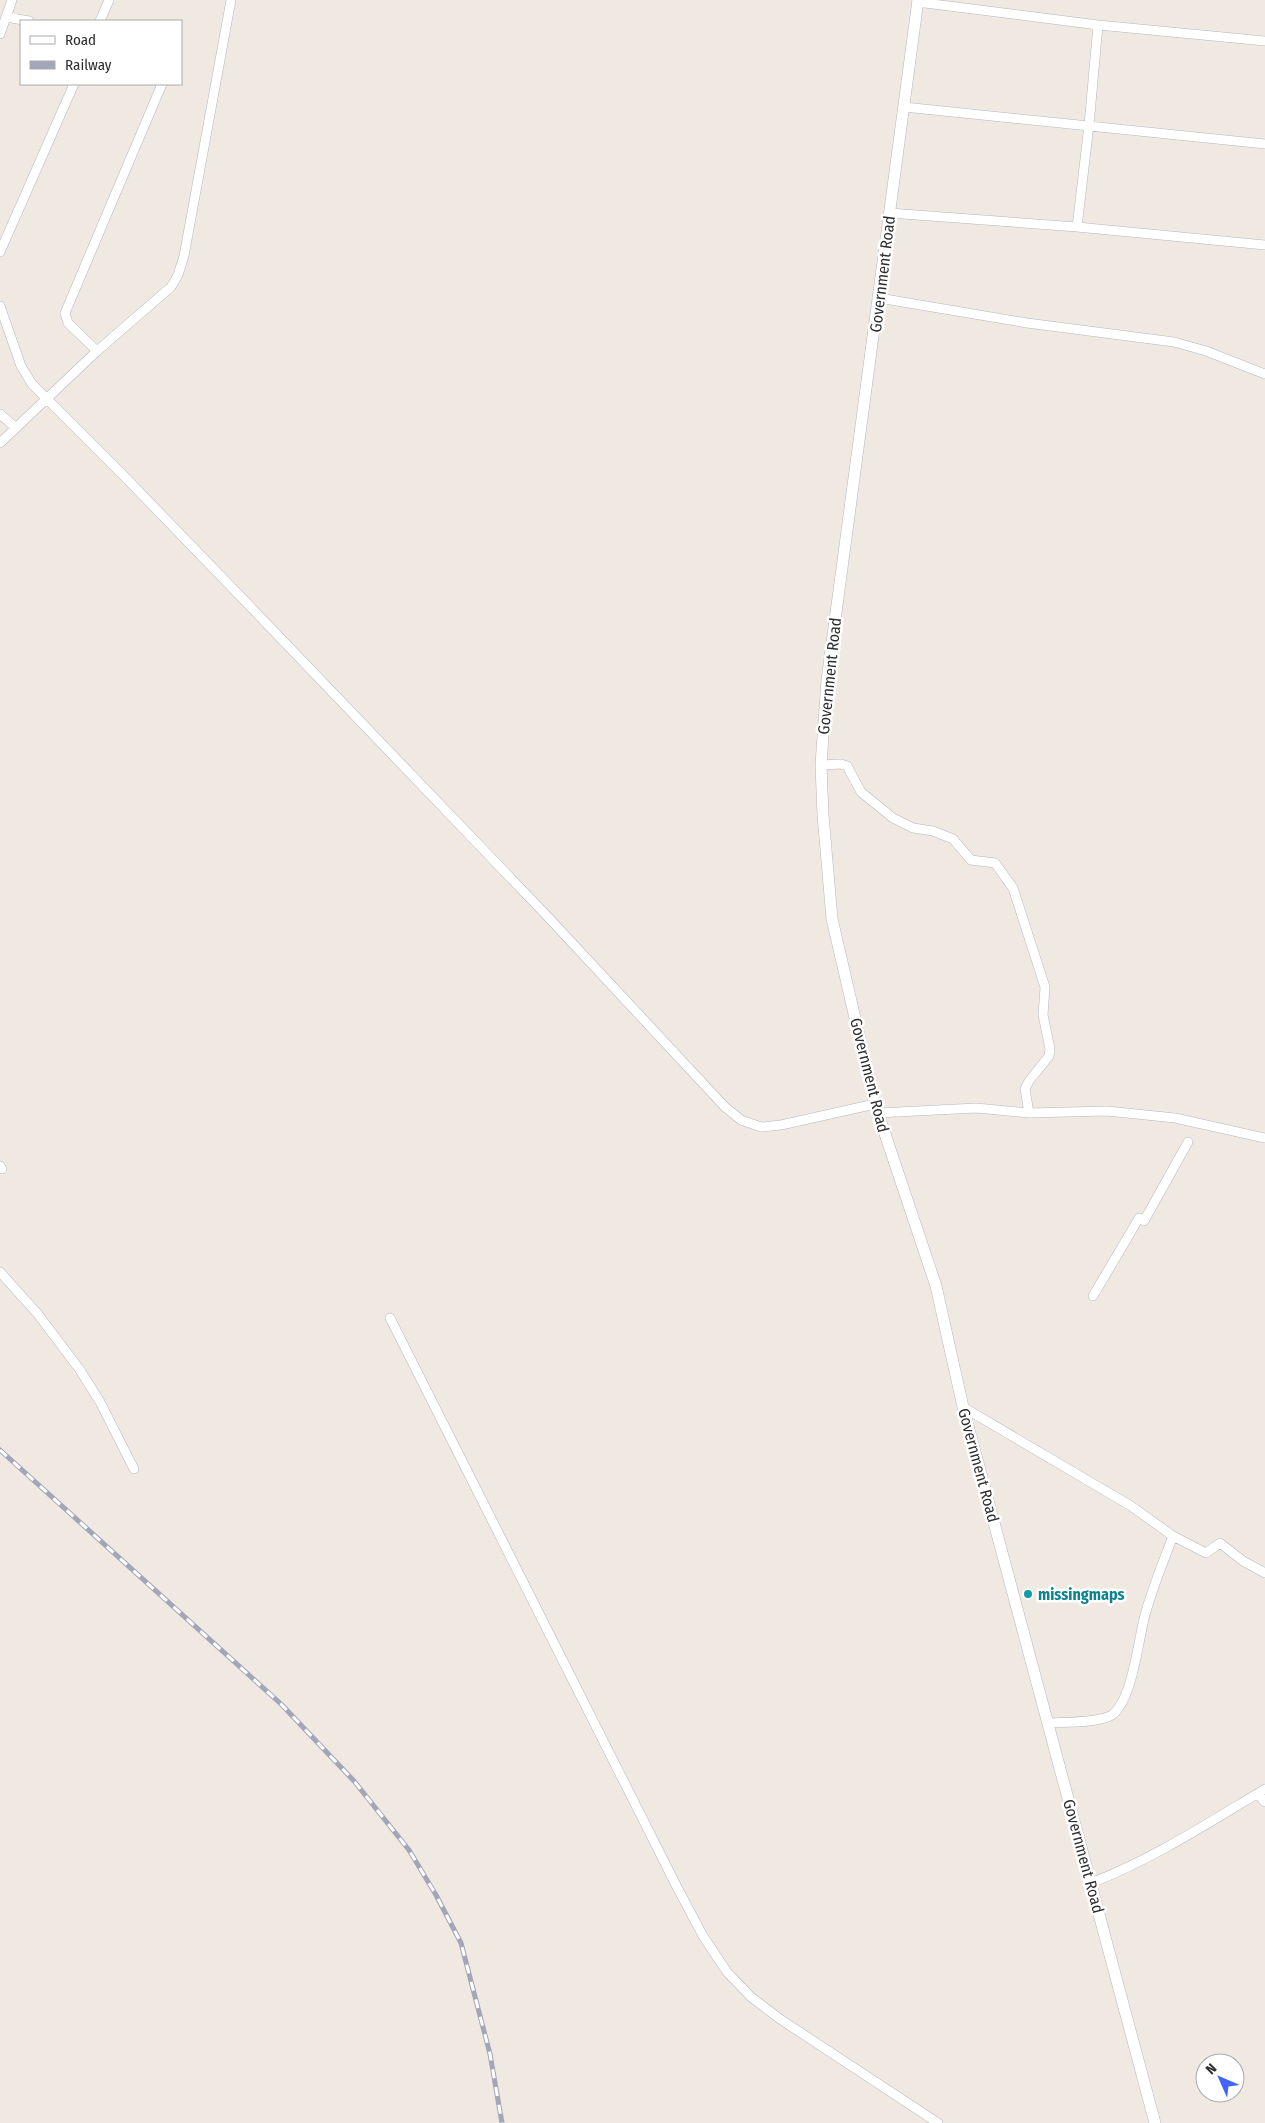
<svg xmlns="http://www.w3.org/2000/svg" width="1265" height="2123" font-family="'Fira Sans Condensed',sans-serif">
	<style>
		.lines { fill: none; stroke-linecap: round; stroke-linejoin: round }
		.street-casing { stroke: #b4b7c1; stroke-width: 10 }
		.secondary-casing { stroke: #b4b7c1; stroke-width: 12 }
		.street { stroke: #fff; stroke-width: 9 }
		.secondary { stroke: #fff; stroke-width: 11 }
		.rail-casing { stroke: #a3a6b8; stroke-width: 5 }
		.rail { stroke: #fff; stroke-width: 3; stroke-dasharray: 9; stroke-linecap: butt }
		.culture-dot { fill: #0f9aa8; stroke: #fff; stroke-width: 2 }
		.labels { text-anchor: middle; stroke-width: 5; stroke-linejoin: round; paint-order: stroke }
		.street-label { font-size: 16px; fill: #2e2e2e; stroke: #fff }
		.culture-label { font-size: 16px; font-weight: bold; fill: #0d838f; stroke: #fff; text-anchor: start }
	</style>
	<rect width="100%" height="100%" fill="#efe9e1"/>
	<g class="lines">
		<g class="street-casing">
			<path id="street" d="M917 2 1098 25 1265 41
				M6 17 29 21
				M100 21 109 0
				M0 34 12 0
				M904 107 1265 144
				M889 213 1077 227 1265 245
				M1077 227 1089 125 1098 25
				M0 252 74 84
				M879 298 1027 323 1174 342 1206 351 1265 374
				M0 306 21 366 32 384 124 476 244 600 548 917 725 1107 741 1120 761 1127 781 1125 875 1104
				M97 351 68 323 65 313 162 84
				M0 414 16 428
				M0 443 97 351 171 287 178 275 184 256 231 0
				M821 765 841 764 847 766 861 792 893 818 913 828 933 831 953 839 971 860 995 863 1013 888 1045 987 1043 1015 1050 1049 1049 1056 1029 1081 1025 1089 1029 1113
				M878 1113 976 1108 1029 1113 1107 1111 1175 1118 1265 1138
				M0 1166 2 1169
				M1144 1221 1188 1142
				M0 1272 37 1313 80 1370 100 1402 134 1469
				M1093 1296 1139 1218
				M390 1318 678 1889 703 1936 727 1972 751 1997 780 2019 938 2123
				M963 1407 1131 1506 1173 1536 1206 1553 1220 1543 1243 1561 1265 1573
				M1048 1723C1063 1722 1100 1723 1112 1715 1132 1700 1138 1643 1144 1619 1151 1591 1163 1563 1173 1536
				M1258 1794 1265 1802
				M1091 1883C1153 1859 1208 1823 1265 1789"/>
		</g>
		<g class="secondary-casing">
			<path id="secondary" d="M918 0 827 680 821 765 823 815 832 919 875 1104 936 1286 963 1407 1155 2123"/>
		</g>
		<use href="#street" class="street"/>
		<use href="#secondary" class="secondary"/>
		<g class="rail-casing">
			<path id="rail" d="M0 1450 281 1704 354 1781 409 1850 436 1895 461 1943 490 2054 502 2123"/>
		</g>
		<use href="#rail" class="rail"/>
	</g>
	<circle class="culture-dot" cx="1028" cy="1594" r="5"/>
	<g class="labels">
		<g class="street-label">
			<text transform="translate(882 274) rotate(-83)" y="6">Government Road</text>
			<text transform="translate(829 676) rotate(-84)" y="6">Government Road</text>
			<text transform="translate(870 1075) rotate(76)" y="6">Government Road</text>
			<text transform="translate(979 1465) rotate(75)" y="6">Government Road</text>
			<text transform="translate(1084 1856) rotate(75)" y="6">Government Road</text>
		</g>
		<g class="culture-label">
			<text x="1038" y="1600">missingmaps</text>
		</g>
	</g>
	<rect x="20" y="20" width="162" height="65" fill="#ffffff" stroke="#ababab"/>
	<rect x="30" y="36" width="25" height="8" fill="#ffffff" stroke="#ababab"/>
	<text x="65" y="45" font-size="15" fill="#2e2e2e">Road</text>
	<rect x="30" y="61" width="25" height="8" fill="#a3a6b8" stroke="#ababab"/>
	<text x="65" y="70" font-size="15" fill="#2e2e2e">Railway</text>
	<g transform="translate(1220 2078) rotate(315)"><circle r="24" fill="#ffffff" stroke="#ababab"/>
	<path d="M0-4L9 19L0 12L-9 19Z" fill="#4264fb"/>
	<text y="-8" font-size="14" font-weight="bold" text-anchor="middle" fill="#2e2e2e">N</text>
	</g>
</svg>
